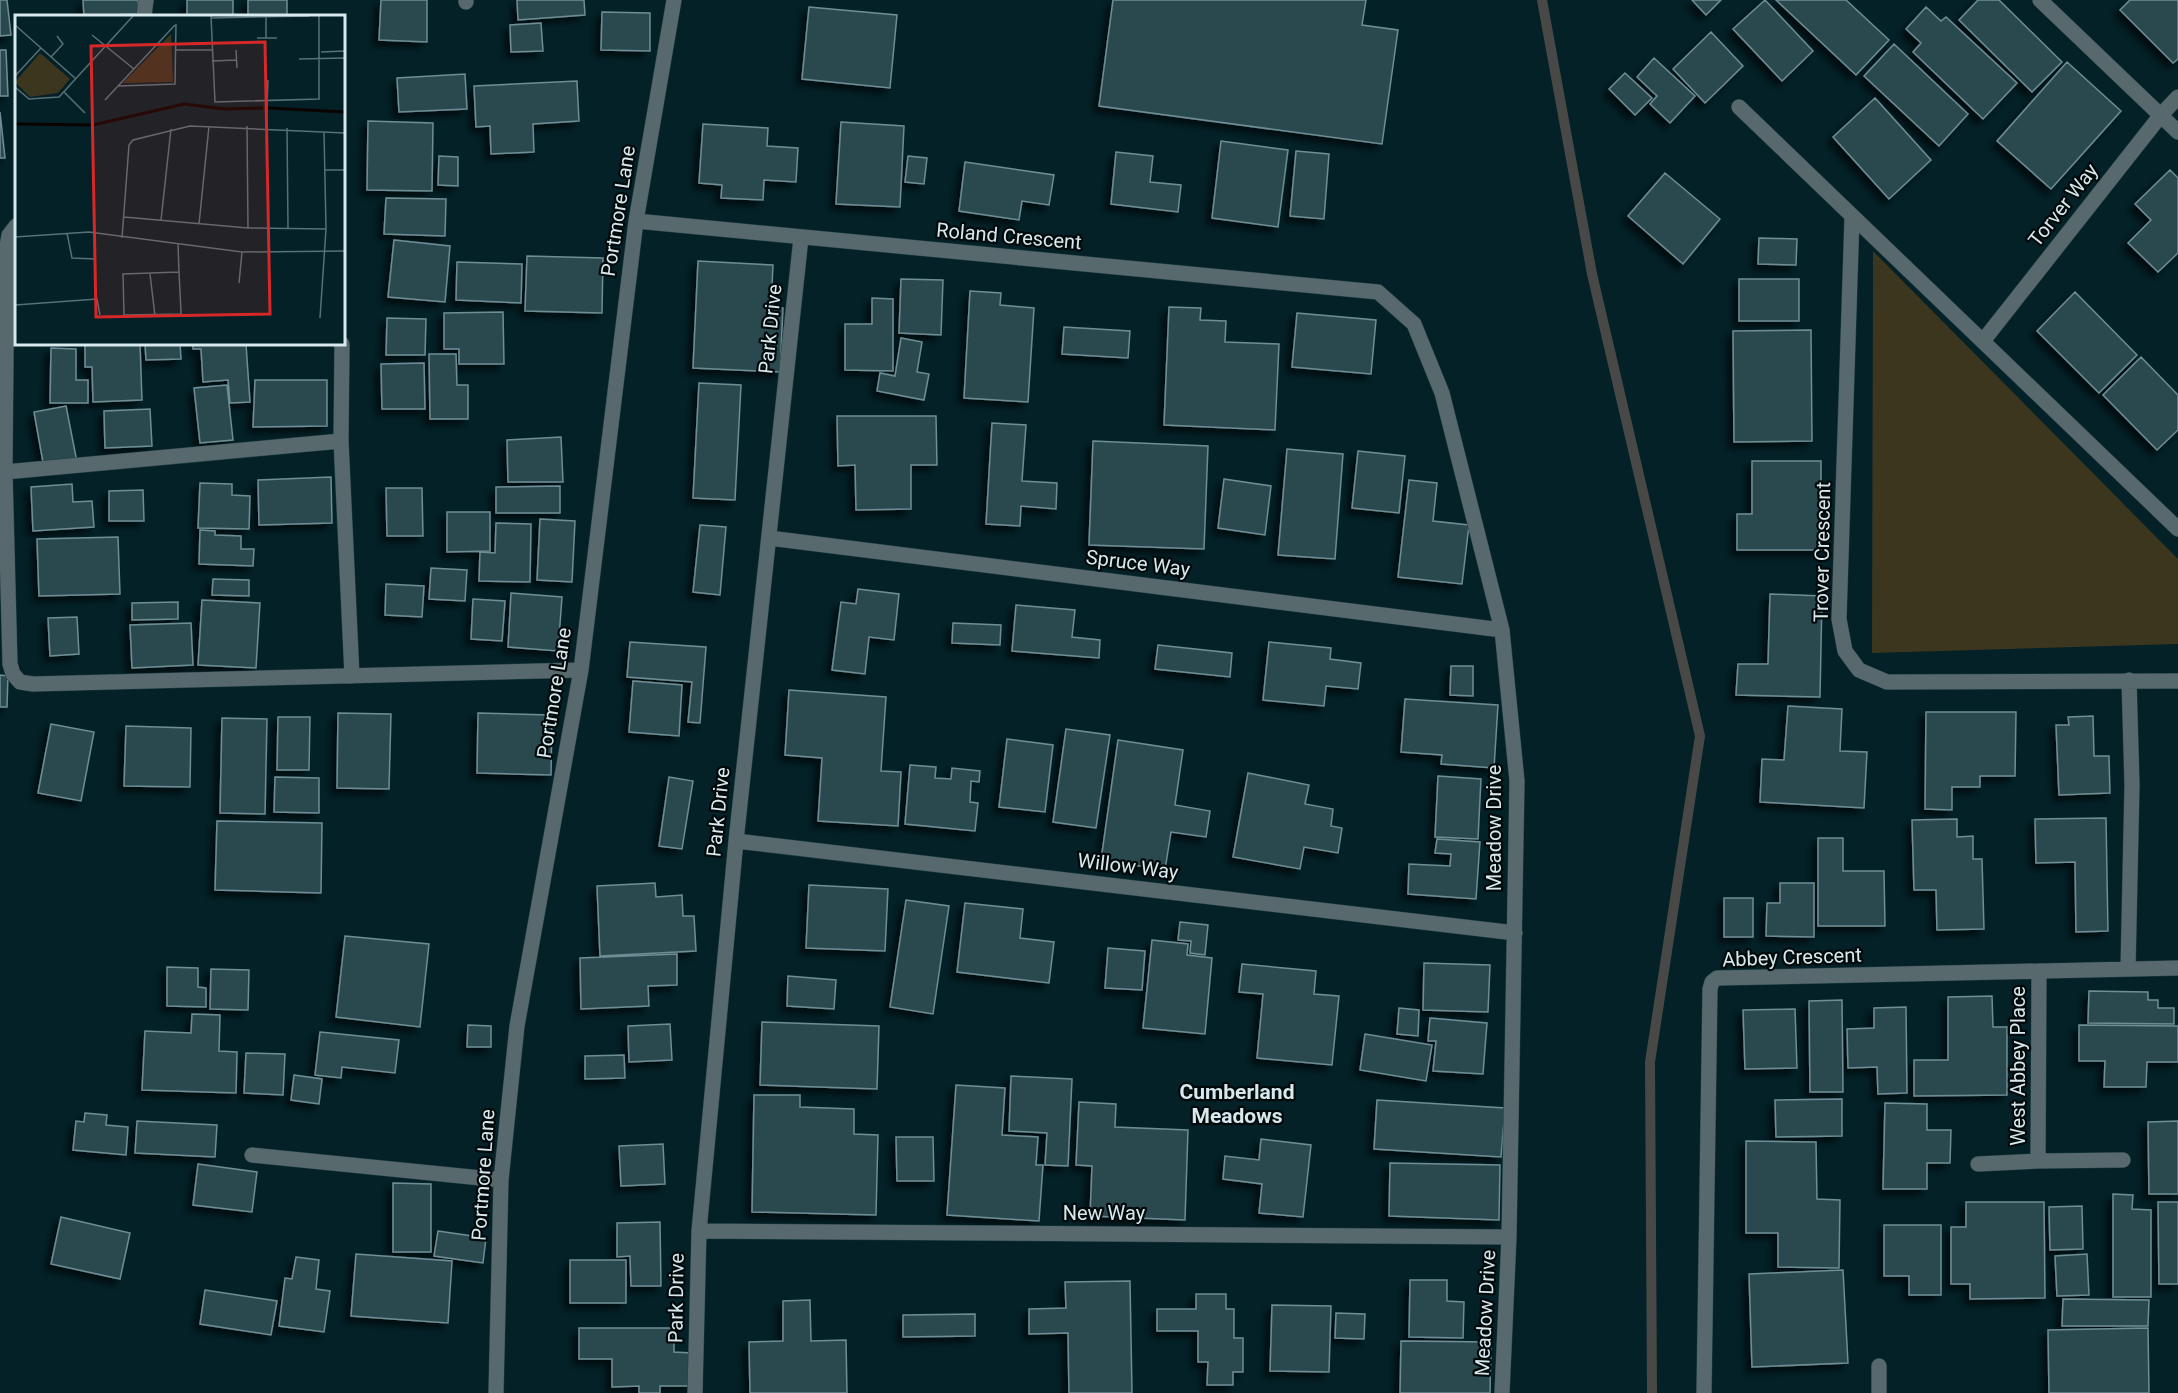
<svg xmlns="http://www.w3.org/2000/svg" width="2178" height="1393" font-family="Roboto,sans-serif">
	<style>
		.green { fill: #3d361e }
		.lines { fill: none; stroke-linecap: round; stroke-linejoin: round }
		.stream { stroke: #484947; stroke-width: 10 }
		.building { fill: #2c4a50; stroke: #6e8d95; stroke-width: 1.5; filter: url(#shadow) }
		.minor-casing { stroke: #213d43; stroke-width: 16 }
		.minor { stroke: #57696d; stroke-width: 15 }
		.labels { text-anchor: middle; stroke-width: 4.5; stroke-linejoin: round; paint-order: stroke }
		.street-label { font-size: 20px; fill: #d8e9ed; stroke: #01090b }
		.neighbourhood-label { font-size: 21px; font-weight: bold; fill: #d8e9ed; stroke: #01090b }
		.inset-river { fill: none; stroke: #0a0400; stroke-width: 3 }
		.inset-road { fill: none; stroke: #587176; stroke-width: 1.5 }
		.view { fill: #d62828; fill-opacity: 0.15; stroke: #d62828; stroke-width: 3 }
		.inset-edge { fill: none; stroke: #d8e9ed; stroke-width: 3 }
	</style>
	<defs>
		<filter id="shadow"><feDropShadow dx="-5.5" dy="5.5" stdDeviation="3" flood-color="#0009"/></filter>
	</defs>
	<rect width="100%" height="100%" fill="#032127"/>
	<path class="green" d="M1873 251 2178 559V644L1872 653Z"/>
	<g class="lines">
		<path class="stream" d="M1542 0 1592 274 1700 736 1650 1062 1652 1393"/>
	</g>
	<path class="building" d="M0 0H7L11 35 0 36Z
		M83 0H138L139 14 84 16Z
		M187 0H233V16H187Z
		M248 0H287V16H248Z
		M381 0H427V42L379 40Z
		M517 0H584L585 15 518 20Z
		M1113 0H1366L1362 25 1398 30 1382 144 1099 106Z
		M1692 0H1721L1706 15Z
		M1765 0 1813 51 1782 81 1733 29Z
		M1776 0H1846L1889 40 1856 75Z
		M1978 0H1999L2062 62 2032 92 1959 20Z
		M2130 0H2178V59L2173 63 2120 10Z
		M809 7 897 15 890 88 802 79Z
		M1926 7 1941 21 1946 17 2017 83 1983 119 1913 52 1921 43 1906 29Z
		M602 12 650 13V51L601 50Z
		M541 23 543 51 511 52 510 25Z
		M1711 32 1743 66 1705 103 1673 69Z
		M1894 44 1968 114 1939 146 1864 76Z
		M0 50H6L8 96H0Z
		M1654 58 1695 96 1670 123 1650 104 1657 96 1637 77Z
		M2067 62 2121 111 2051 189 1997 141Z
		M1625 73 1652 98 1635 115 1609 89Z
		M465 74 467 109 399 112 397 78Z
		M577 81 579 121 533 124 534 152 491 154 490 126 476 127 474 86Z
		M1875 98 1931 160 1889 199 1833 137Z
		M0 112 5 158H0Z
		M368 121 433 123 432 191 367 190Z
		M841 122 904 126 900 207 836 204Z
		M703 124 768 128 767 146 798 148 796 182 764 180 763 200 721 198 722 185 699 183Z
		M1221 141 1288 150 1278 227 1212 218Z
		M1296 151 1329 154 1324 219 1290 216Z
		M1116 152 1153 156 1150 182 1181 185 1178 212 1111 204Z
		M439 156 458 157V186L438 185Z
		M908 156 927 158 924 184 905 182Z
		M965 162 1054 175 1049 205 1022 201 1019 220 959 211Z
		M2170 170 2178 178V253L2158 272 2128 243 2151 220 2135 204Z
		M1665 173 1720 219 1683 264 1628 216Z
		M386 198 446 199 445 236 384 234Z
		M1759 238 1797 239 1796 265 1758 264Z
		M394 240 450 246 445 302 388 297Z
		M527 256 603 258 602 313 525 311Z
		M698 261 773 265 771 307 783 308 780 372 693 368Z
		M457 262 522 264 521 303 456 300Z
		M901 279 943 280 941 335 899 333Z
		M1739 279H1799V321H1739Z
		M970 291 1001 293 1000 305 1034 308 1028 402 964 398Z
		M2075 292 2137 355 2099 393 2037 331Z
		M872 298 893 299V371L845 370V324H872Z
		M1169 307 1201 308 1200 320 1226 321 1225 342 1279 344 1275 430 1164 425Z
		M503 312 504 364H459V349H444V313Z
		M1297 313 1376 320 1371 374 1292 367Z
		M387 318 426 319 425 355H386Z
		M1064 327 1130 331 1128 358 1062 354Z
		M1811 330 1812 441 1734 442 1733 331Z
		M901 338 922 342 917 372 929 374 924 400 877 391 880 373 895 376Z
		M85 344H140L142 400 93 402 92 367H85Z
		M145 344H180L181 359 146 360Z
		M193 344H246L250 402 230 403 228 380 203 382 201 349H193Z
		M51 348 76 349V380H88V403H50Z
		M429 354H456L457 385H468V419H430Z
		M2141 357 2178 395V430L2157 450 2103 395Z
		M424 363 425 409H382L381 364Z
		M255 380H327V426L253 427Z
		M699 383 741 385 735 500 693 498Z
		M227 385 233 440 200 443 194 388Z
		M66 406 77 462 44 468 34 412Z
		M150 409 152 446 105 448 104 411Z
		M837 416H936L937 465H911V509L856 510 855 465 838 466Z
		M992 423 1026 425 1022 481 1057 483 1056 509 1021 506 1020 526 986 524Z
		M561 437 563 482H508L507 440Z
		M1093 441 1208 446 1204 549 1089 545Z
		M1287 449 1343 454 1335 559 1278 555Z
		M1358 451 1405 456 1399 513 1352 508Z
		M1752 461H1821V550H1737V514H1752Z
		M331 477 332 523 259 525 258 480Z
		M1224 479 1271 486 1265 535 1218 528Z
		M1409 480 1437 483 1433 521 1469 525 1462 584 1398 577Z
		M200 483 232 484V495L250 496 249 529 198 528Z
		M72 484 73 502 92 501 94 527 33 531 31 487Z
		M560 486V513H496V487Z
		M386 488H422L423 536H387Z
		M143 490 144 521H109V491Z
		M447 512H490V551L447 552Z
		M540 519 575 521 572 582 537 580Z
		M496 523 531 524 530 582 479 581 480 552 495 553Z
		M700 525 726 527 720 595 693 592Z
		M200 530 215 531V535L241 536V549H254L253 566 199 564Z
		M118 537 120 594 39 596 37 539Z
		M431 568 467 570 465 601 429 599Z
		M213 579 249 580V596L212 595Z
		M386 584 424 586 422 617 385 615Z
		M858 589 899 594 894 640 869 637 865 674 832 670 841 602 856 604Z
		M511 593 562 597 558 651 508 647Z
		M1770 594 1822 596 1820 697 1736 695 1738 664H1768Z
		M473 599 505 601 502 641 471 639Z
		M202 600 260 603 256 668 198 665Z
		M178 602V619L132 620V603Z
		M1016 605 1075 610 1072 637 1100 640 1099 658 1012 651Z
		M77 617 79 654 50 656 48 618Z
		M191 623 193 665 132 668 130 625Z
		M953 623 1001 625 1000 645 952 643Z
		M630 642 706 647 700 723 688 722 692 682 627 677Z
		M1269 642 1331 648 1330 659 1361 663 1358 689 1326 686 1324 706 1263 700Z
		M1158 645 1232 653 1230 677 1155 669Z
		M1451 666H1473V696L1450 695Z
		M0 675 8 676 7 707H0Z
		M633 681 682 685 679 736 629 732Z
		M789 690 886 697 881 771 901 772 898 826 818 821 822 758 785 755Z
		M1405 699 1498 705 1494 768 1441 764 1442 755 1401 752Z
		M1788 706 1842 709 1840 751 1867 752 1864 808 1760 802 1762 759 1784 760Z
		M1926 712H2016L2015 776H1980V787H1952V810L1925 809Z
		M338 713 391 714 389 789 337 788Z
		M478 713 552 715 551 775 477 773Z
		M2093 716 2094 756H2109L2110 793 2059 795 2056 725H2069L2068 717Z
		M278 717H310L309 770H277Z
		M222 718 267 719 265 814 220 813Z
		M51 724 94 732 81 801 38 793Z
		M126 726 191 728 190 787 124 786Z
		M1066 729 1110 735 1096 828 1053 822Z
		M1007 739 1053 745 1045 812 999 807Z
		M1118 740 1183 750 1175 805 1210 811 1206 837 1171 832 1165 870 1101 860Z
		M910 765 936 767 935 778 951 779 952 768 980 771 979 782 971 781 970 802 978 803 975 831 905 824Z
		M1248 773 1309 785 1305 804 1333 809 1331 826 1342 828 1338 853 1304 847 1300 869 1233 857Z
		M1438 776 1481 779 1478 839 1435 837Z
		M275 777 319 778V813L274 812Z
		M669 777 693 781 682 849 659 846Z
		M2106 818 2108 931 2076 932 2075 862 2036 863 2035 819Z
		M1957 819V837L1973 836V859H1982L1984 929 1937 930 1936 890H1914L1912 820Z
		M217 821 322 823 321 893 215 890Z
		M1818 838H1843V871H1884L1885 926H1818Z
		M1437 839 1480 842 1476 899 1408 894 1409 864 1450 866 1451 854 1435 853Z
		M655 883 656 897 682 895 683 916H694L696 951 600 956 597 886Z
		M1780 883H1814V937L1766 936 1767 903H1780Z
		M809 885 888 889 885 951 806 948Z
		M1724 898H1753V937H1724Z
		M906 900 949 906 933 1014 890 1007Z
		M965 903 1023 909 1020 938 1054 942 1049 983 957 972Z
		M1180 922 1208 925 1205 955 1190 953 1191 941 1178 940Z
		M345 936 429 944 420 1027 336 1017Z
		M1152 940 1188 944 1187 955 1212 958 1205 1034 1143 1028Z
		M1108 948 1145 951 1142 990 1105 988Z
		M677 954V985L648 986 649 1006 581 1009 580 958Z
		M1424 963 1490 965 1488 1012 1423 1010Z
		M1242 964 1316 971 1314 994 1339 996 1332 1065 1257 1058 1263 994 1239 992Z
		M167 967 198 968V987L206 988V1007L167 1006Z
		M211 969 249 970 248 1010 210 1009Z
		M788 976 836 980 834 1009 787 1006Z
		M2089 991 2148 992V1000H2158V1008H2174V1024L2088 1023Z
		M1992 996 1993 1027H2007V1095L1914 1096V1060H1948V997Z
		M1842 1000 1843 1092H1810L1809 1001Z
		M1906 1007 1907 1093 1878 1094 1877 1067 1848 1068 1847 1029 1874 1028V1008Z
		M1399 1008 1419 1010 1418 1036 1397 1034Z
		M1795 1009 1797 1068 1745 1069 1743 1010Z
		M192 1014 220 1015 219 1051 237 1052 236 1093 142 1090 145 1031 191 1033Z
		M1430 1018 1487 1023 1483 1074 1433 1071 1436 1041H1428Z
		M762 1022 879 1026 877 1089 760 1085Z
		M670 1024 672 1060 629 1062 628 1026Z
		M468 1025 491 1026V1047H467Z
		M2079 1025 2178 1026V1062H2147L2146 1087H2104L2105 1061H2079Z
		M320 1032 399 1040 395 1073 342 1067 341 1078 315 1075Z
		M1365 1034 1432 1045 1426 1081 1360 1070Z
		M246 1053 285 1054 283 1095 244 1093Z
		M624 1055 625 1078 585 1079V1056Z
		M294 1075 322 1079 319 1104 291 1100Z
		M1011 1076 1072 1079 1068 1166 1045 1165 1047 1133 1009 1131Z
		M956 1085 1005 1088 1002 1135 1038 1137 1036 1165H1043L1039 1221 947 1215Z
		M754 1095H800V1107L854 1109V1134L878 1135 876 1215 752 1212Z
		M1842 1099V1136L1776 1137 1775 1100Z
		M1377 1100 1505 1108 1501 1157 1374 1149Z
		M1079 1102 1116 1104 1115 1127 1188 1130 1185 1220 1090 1216 1092 1166 1076 1165Z
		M1885 1103 1927 1104V1130H1951L1950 1163H1927V1189H1883Z
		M85 1113 107 1115 106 1125 128 1127 126 1155 73 1150 76 1121 84 1122Z
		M137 1121 217 1125 215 1157 135 1153Z
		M2178 1121V1194H2149L2148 1122Z
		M896 1137H933L934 1181H897Z
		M1261 1139 1311 1145 1303 1217 1259 1213 1262 1184 1223 1179 1225 1156 1259 1160Z
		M1746 1141 1816 1142 1817 1199 1840 1200 1839 1268 1778 1267V1233H1746Z
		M663 1144 665 1184 621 1186 619 1146Z
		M1390 1163 1500 1165 1499 1220 1389 1216Z
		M198 1164 257 1172 252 1212 193 1205Z
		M393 1183 431 1184V1252H393Z
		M2113 1194 2133 1195 2132 1209 2151 1210V1297H2113Z
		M1966 1202H2044L2045 1298 1970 1299V1284H1951V1227H1966Z
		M2158 1202H2178V1284H2159Z
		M2082 1206 2083 1249 2050 1250 2049 1207Z
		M61 1217 130 1233 120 1279 51 1264Z
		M660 1222 661 1286H631L630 1256 617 1257V1223Z
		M1884 1225H1941V1295H1909V1276H1884Z
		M438 1231 486 1238 483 1263 434 1256Z
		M356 1254 452 1261 448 1323 351 1316Z
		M2087 1254 2089 1295 2057 1296 2055 1256Z
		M296 1257 319 1260 316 1289 330 1291 324 1332 279 1326 285 1278 292 1279Z
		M570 1260H626V1303H570Z
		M1843 1270 1848 1363 1752 1367 1749 1274Z
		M1410 1280H1447V1301L1464 1302 1463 1338 1409 1337Z
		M1130 1281 1132 1393H1069L1068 1333 1029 1334V1309L1066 1308 1065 1282Z
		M205 1290 277 1301 271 1335 200 1324Z
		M1196 1294H1226V1309H1234V1338H1243V1372H1233V1385H1207L1208 1362H1198V1331H1157V1309H1196Z
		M2063 1299 2149 1300 2148 1326H2062Z
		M810 1300 811 1341 846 1340 847 1393H750L749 1342 783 1341V1301Z
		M1272 1305 1331 1306 1329 1372 1270 1371Z
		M1336 1313 1365 1314 1364 1339 1335 1338Z
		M975 1314V1336L903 1337V1315Z
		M579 1328H674V1352L692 1353V1386H660V1393H639V1386L612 1387V1359H579Z
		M2148 1328 2149 1393H2049L2048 1330Z
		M1401 1341 1491 1342 1490 1393H1400Z"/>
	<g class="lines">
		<g class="minor-casing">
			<path id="minor" d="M2040 0 2178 132
				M466 2V0
				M144 16 146 0
				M1739 107 2178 529
				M1852 217 1839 619 1845 651 1859 670 1887 682 2178 681
				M636 221 1378 292 1414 324 1442 393 1502 630 1517 781 1509 1237 1502 1393
				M16 226 9 235 7 246 5 472 10 664 13 674 20 682 33 684 581 670
				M1983 341 2161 115 2178 97
				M342 344 341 441 352 676
				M5 472 341 441
				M769 538 1502 630
				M736 841 1515 933
				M2128 969 2132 785 2129 680
				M252 1155 501 1180
				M2038 1161 2039 971
				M1978 1164 2038 1161 2123 1160
				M699 1231 1509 1237
				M496 1393 501 1180 517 1026 581 670 636 221 674 0
				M695 1393 699 1231 736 841 801 238
				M1704 1393 1710 989 1712 982 1717 978 2178 968
				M1879 1393V1366"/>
		</g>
		<use href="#minor" class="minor"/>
	</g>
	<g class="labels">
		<g class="street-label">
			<text transform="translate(2063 205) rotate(-52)" y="7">Torver Way</text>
			<text transform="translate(618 211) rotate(-81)" y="7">Portmore Lane</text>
			<text transform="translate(1009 236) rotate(5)" y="7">Roland Crescent</text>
			<text transform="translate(770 329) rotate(-84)" y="7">Park Drive</text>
			<text transform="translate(1822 552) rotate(-89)" y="7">Trover Crescent</text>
			<text transform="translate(1138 563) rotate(7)" y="7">Spruce Way</text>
			<text transform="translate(554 693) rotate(-81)" y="7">Portmore Lane</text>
			<text transform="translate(718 812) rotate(-84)" y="7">Park Drive</text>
			<text transform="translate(1494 828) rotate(-90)" y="7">Meadow Drive</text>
			<text transform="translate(1128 866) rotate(7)" y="7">Willow Way</text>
			<text transform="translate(1792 957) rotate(-2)" y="7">Abbey Crescent</text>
			<text transform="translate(2018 1066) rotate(-90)" y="7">West Abbey Place</text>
			<text transform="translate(483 1175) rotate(-86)" y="7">Portmore Lane</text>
			<text x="1104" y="1220">New Way</text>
			<text transform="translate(676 1298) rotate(-89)" y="7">Park Drive</text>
			<text transform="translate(1485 1313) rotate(-87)" y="7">Meadow Drive</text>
		</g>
		<g class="neighbourhood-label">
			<text x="1237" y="1099">Cumberland<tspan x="1237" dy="24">Meadows</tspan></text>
		</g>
	</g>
	<g transform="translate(15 15)">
		<rect width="330" height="330" fill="#032127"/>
		<path d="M156 19 158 67 108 68ZM25 38 55 64 43 78 15 82 0 67Z" fill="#3d361e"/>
		<path class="inset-river" d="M253 93 330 97M0 109 78 110 169 89 210 94 248 93"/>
		<path class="inset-road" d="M196 1 200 87 304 84V1M251 2V23M196 3 294 1M0 10 61 64M77 20 119 54M242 23H262M161 35H197M221 35 222 53M306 37 330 36M36 42 48 29 42 21M284 44 330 43M197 46 221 45M0 61 26 33M104 71 160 69 161 9M0 72 14 84 44 82 118 1M49 77 70 98M90 85 160 10M232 111 233 213M251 112 253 65M272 113 273 213M310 155H330M109 202 233 213 311 214M146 205 156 114M184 209 194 111M52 218 57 243 80 244M0 222 74 217 227 237 330 236M107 223 114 130 118 125 175 111 330 118M163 228 164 257 166 297V299L109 300 108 259 164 257M135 259 140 301M224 268 227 237M0 290 82 284 85 300M305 303 311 214 309 117"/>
		<path class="view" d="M250 27 255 299 81 302 76 31Z"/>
		<rect width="330" height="330" class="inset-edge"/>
	</g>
</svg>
